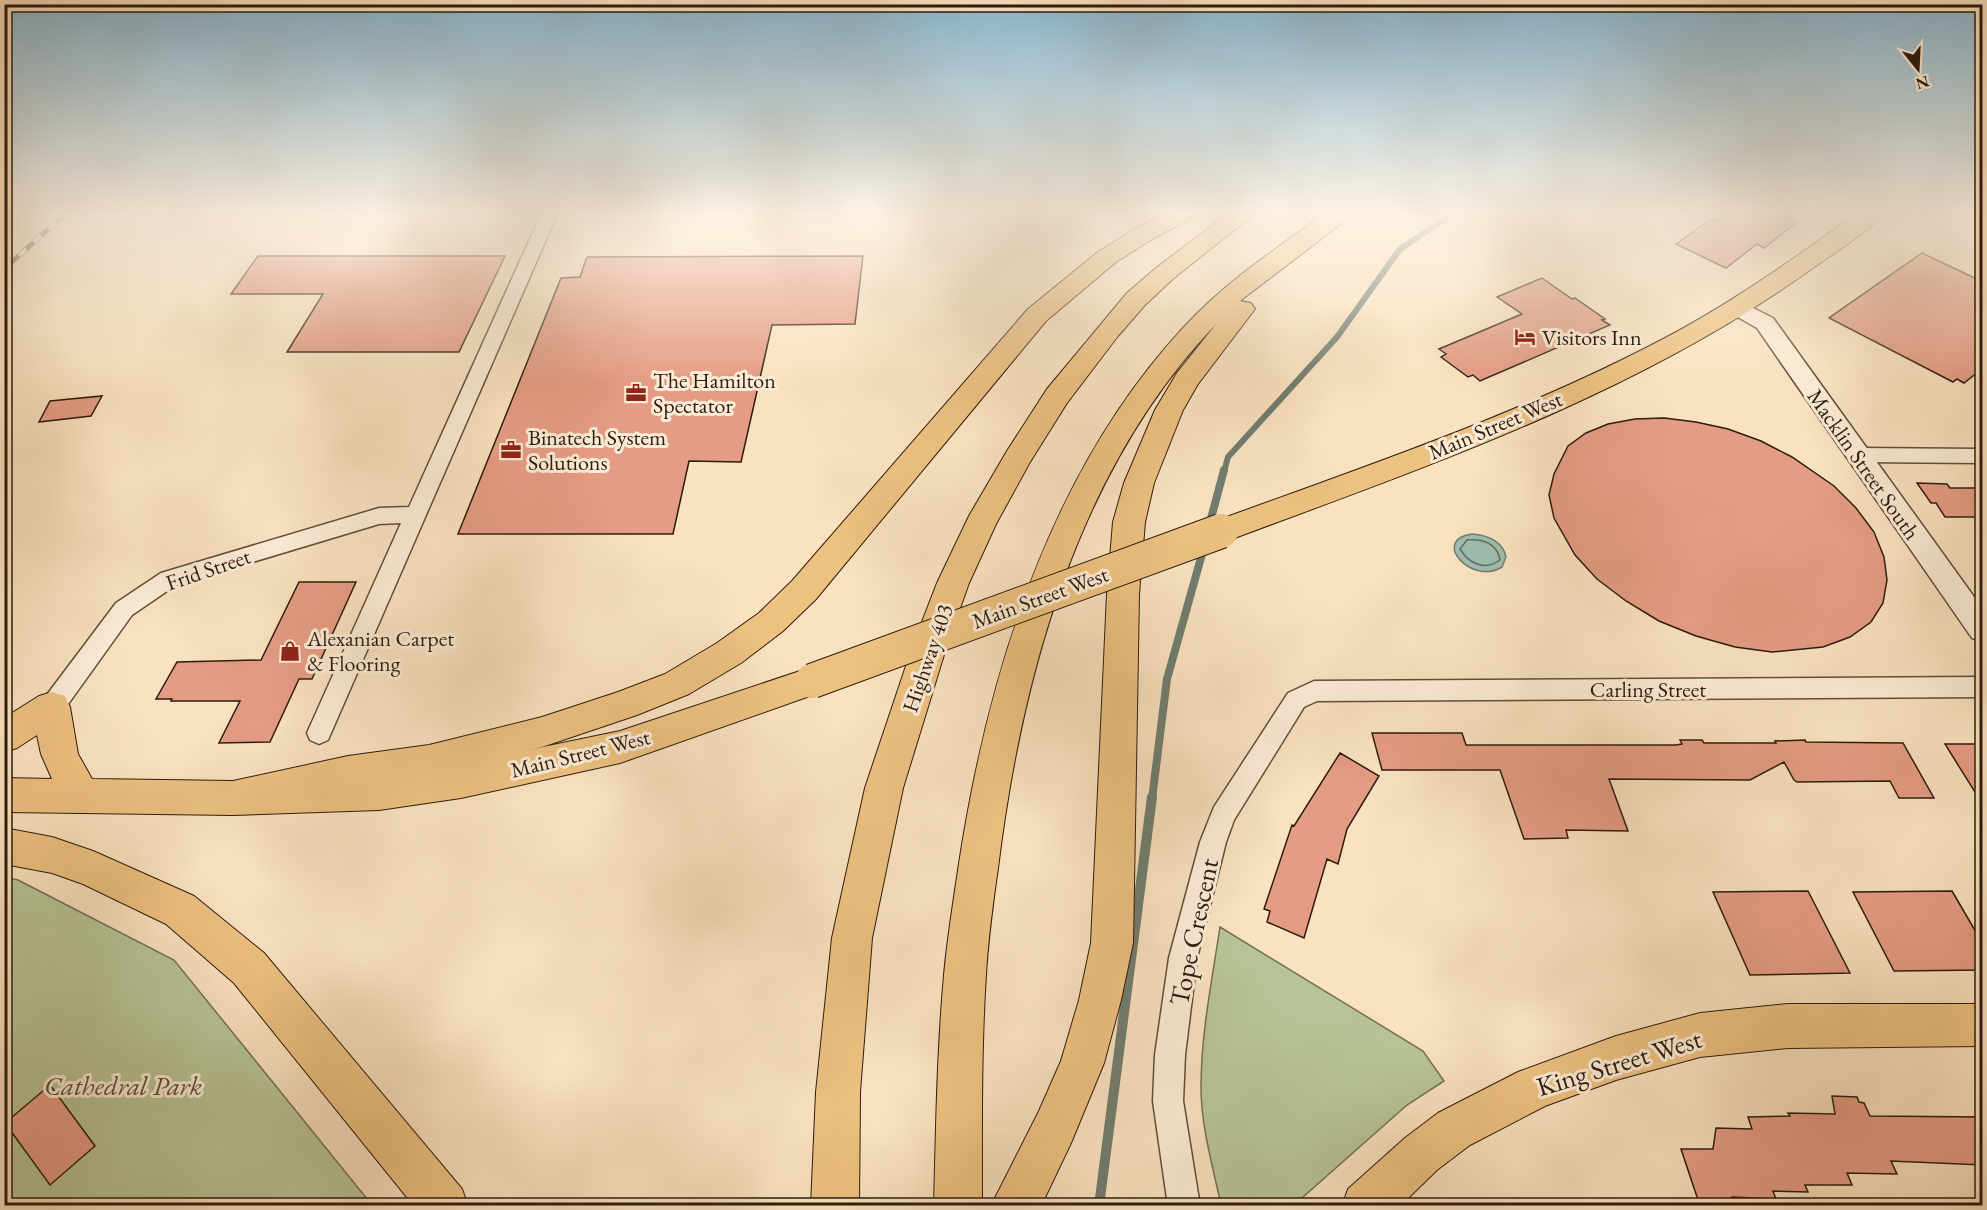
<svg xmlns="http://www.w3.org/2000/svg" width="1987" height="1210" font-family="'EB Garamond',serif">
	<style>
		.green { fill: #b7c497; stroke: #727052; stroke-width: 1.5 }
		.water { fill: #9ebeb0; stroke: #707d6f; stroke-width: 1.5 }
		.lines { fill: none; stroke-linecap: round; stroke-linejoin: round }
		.shore { stroke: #656c5f; stroke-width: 1.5 }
		.stream-far2 { stroke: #707d6f; stroke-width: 6 }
		.stream-far1 { stroke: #707d6f; stroke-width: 8 }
		.stream { stroke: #707d6f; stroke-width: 10 }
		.building { fill: #e59c84; stroke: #2c1b0e; stroke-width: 1.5 }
		.minor-casing { stroke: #604d3a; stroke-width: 3 }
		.tertiary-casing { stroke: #604d3a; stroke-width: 3 }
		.primary-casing { stroke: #2c1b0e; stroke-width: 2 }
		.motorway-casing { stroke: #2c1b0e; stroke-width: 2 }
		.minor { fill: #fcecd6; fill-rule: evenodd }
		.tertiary { fill: #fcecd6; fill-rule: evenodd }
		.primary { fill: #edc180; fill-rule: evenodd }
		.motorway { fill: #edc180; fill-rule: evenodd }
		.rail-casing { stroke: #2c1b0e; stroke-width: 5 }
		.rail { stroke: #fcecd6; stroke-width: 4; stroke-dasharray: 10; stroke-linecap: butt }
		.primary-bridge-casing { stroke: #2c1b0e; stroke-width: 36; stroke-linecap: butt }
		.primary-bridge { stroke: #edc180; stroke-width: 34 }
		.labels { text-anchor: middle; stroke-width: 6; stroke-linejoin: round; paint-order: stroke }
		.poi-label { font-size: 22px; fill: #2c1b0e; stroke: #fcecd6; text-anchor: start }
		.street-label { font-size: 22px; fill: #2c1b0e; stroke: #fcecd6 }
		.near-street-label { font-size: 27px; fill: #2c1b0e; stroke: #fcecd6 }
		.near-park-label { font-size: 27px; font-style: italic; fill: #564e37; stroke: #fcecd6 }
	</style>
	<rect width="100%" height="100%" fill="#fae2c0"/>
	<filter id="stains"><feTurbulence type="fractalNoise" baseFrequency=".00333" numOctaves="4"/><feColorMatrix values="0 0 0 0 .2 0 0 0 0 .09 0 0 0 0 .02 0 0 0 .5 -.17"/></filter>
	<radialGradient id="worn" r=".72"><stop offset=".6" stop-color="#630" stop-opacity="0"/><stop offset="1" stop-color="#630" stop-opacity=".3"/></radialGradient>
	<path class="green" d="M4 877 18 880 174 960 372 1205H5Z
		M1220 927 1423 1051 1444 1081 1407 1105 1294 1205H1221C1213 1167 1201 1127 1201 1087 1201 1034 1212 980 1220 927Z"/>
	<path class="water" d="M1472 534C1487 535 1503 541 1506 557L1502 567C1472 586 1430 540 1472 534Z"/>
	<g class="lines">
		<path class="shore" d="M1467 540C1482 539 1497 543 1500 560 1485 571 1469 564 1460 549Z"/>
		<path class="stream-far2" d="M1224 472 1228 457 1337 337 1400 249 1456 212"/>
		<path class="stream-far1" d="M1209 526 1224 470
			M1152 799 1167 679 1204 547"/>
		<path class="stream" d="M1099 1206 1152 797"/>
	</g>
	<path class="building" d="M1729 212H1799L1788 220 1796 223 1764 248 1757 244 1726 268 1676 244 1711 219 1716 221Z
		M1922 253 1983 282V368L1964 383 1957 379 1953 382 1829 318Z
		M258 256H505L459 352H287L323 294H231Z
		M863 256 855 324 772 325 741 462 689 461 673 534H458L561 278 580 277 587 257Z
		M1542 278 1572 299 1575 298 1605 319 1602 320 1610 325 1480 381 1473 375 1468 377 1441 357 1446 354 1439 349 1522 314 1497 297Z
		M102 396 91 416 39 422 50 401Z
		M1664 418 1696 422 1728 429 1761 441 1792 457 1834 486 1856 508 1874 532 1884 557 1887 580 1883 603 1871 622 1850 637 1823 647 1772 652 1735 647 1696 636 1659 621 1626 601 1597 579 1575 555 1554 518 1549 495 1554 474 1568 446 1586 433 1608 424 1635 419Z
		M1917 483 1947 484 1950 488H1983V517H1945L1936 503H1931Z
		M299 582H356L312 679H299L270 742 219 743 240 701H171L172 699H156L177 662 261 660Z
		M1372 733H1462L1466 745H1676L1682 744 1680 740H1702L1704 743H1776L1775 741 1805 740 1806 742 1903 743 1934 798H1899L1890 781 1797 782 1794 780 1784 762 1750 780 1609 779 1628 831 1566 830 1568 838 1524 839 1500 770H1382Z
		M1945 744H1983V805Z
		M1340 753 1379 776 1347 829 1338 864 1327 859 1304 938 1267 922 1270 911 1264 909 1292 825 1294 826Z
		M1808 891 1850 973 1750 975 1713 892Z
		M1952 891 1983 944V970L1894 971 1853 892Z
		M50 1085 95 1146 50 1185 5 1123Z
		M1832 1096 1857 1097 1859 1102 1864 1103 1870 1116 1983 1117V1165L1891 1161 1897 1174 1847 1173 1852 1185H1805L1808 1192 1773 1191 1776 1199 1732 1197 1735 1206H1700L1681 1149H1713L1716 1128 1752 1129 1748 1117 1790 1116 1788 1113 1835 1114Z"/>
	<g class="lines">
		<g class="minor-casing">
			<path id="minor" d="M542 212H558L328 740 319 744 310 740 307 733 401 523 379 524 176 585 132 615 61 714 52 717 43 714 40 707 43 700 116 603 161 573 379 508 409 507Z
				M1858 448 1982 449V463L1858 462 1851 460 1848 455 1851 450Z
				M1982 677V697L1317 701 1304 707 1234 820 1226 842 1197 958 1185 1055 1183 1101 1200 1206H1168L1153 1101 1155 1055 1169 958 1200 842 1214 807 1288 693 1314 681Z"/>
		</g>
		<g class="tertiary-casing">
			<path id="tertiary" d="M1737 300 1773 318 1982 608V641L1972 638 1757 328 1729 312 1726 307 1729 302Z"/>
		</g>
		<g class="primary-casing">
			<path id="primary" d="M1858 212H1885C1873 229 1825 259 1806 273 1632 396 1430 465 1232 539L1221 543 1210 539 1205 531 1210 523C1369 465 1531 411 1680 330 1743 295 1801 254 1858 212Z
				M812 667 824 671 829 681 824 691 620 763 461 798 379 810 233 815 4 812V778L52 779 41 754 37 735 17 748 4 752V718L39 696 52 692 65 696 70 707 78 754 92 779 233 781 379 776 461 764 620 731Z
				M1788 1004H1982V1046L1788 1048 1700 1057 1616 1080 1545 1106 1470 1145 1437 1170 1400 1206H1342L1348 1189 1405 1138 1438 1113 1518 1072 1616 1036 1700 1013Z"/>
		</g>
		<g class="motorway-casing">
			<path id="motorway" d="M1167 212H1198L1194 217 1154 238 1116 262 1046 321 816 599 783 631 741 663 689 694 637 715 542 747 429 777 348 788 233 815 220 810 214 798 220 786 233 781 348 756 429 745 542 717 618 692 665 674 717 643 759 613 792 581 1028 309 1098 252 1136 228Z
				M1230 212H1257L1174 278 1145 305 1118 336 1067 403 1030 462 996 524 969 583 947 645 903 788 872 938 860 1092 859 1206H811L816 1092 832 938 865 788 913 645 937 583 969 516 1007 451 1047 389 1127 293 1156 268Z
				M1327 212H1354L1350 217 1240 301 1251 303 1255 309 1198 384 1183 410 1154 483 1145 522 1139 594 1133 943 1121 1000 1104 1063 1071 1143 1041 1206H991L1039 1111 1061 1061 1079 1000 1091 943 1107 594 1113 522 1124 483 1155 410 1177 373 1217 323C1078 468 1022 674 998 868 993 903 988 939 986 975 981 1052 982 1129 982 1206H934C936 1129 937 1052 944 975 947 940 953 905 958 870 987 677 1048 474 1183 328 1225 282 1277 248 1327 212Z
				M4 828 52 837 93 851 194 896 264 953 462 1189 468 1206H414L234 983 166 924 83 884 52 873 4 864Z"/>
		</g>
		<use href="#minor" class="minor"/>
		<use href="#tertiary" class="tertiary"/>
		<use href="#primary" class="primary"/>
		<use href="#motorway" class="motorway"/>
		<g class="rail-casing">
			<path id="rail" d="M4 269 67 212"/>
		</g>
		<use href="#rail" class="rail"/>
		<g class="primary-bridge-casing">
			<path id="primary-bridge" d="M812 681 1221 531"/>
		</g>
		<use href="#primary-bridge" class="primary-bridge"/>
	</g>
	<linearGradient id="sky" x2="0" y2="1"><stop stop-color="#8ab8d2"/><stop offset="0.56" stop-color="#fdf2e3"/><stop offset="1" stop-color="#fdf2e3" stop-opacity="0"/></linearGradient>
	<rect width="1987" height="381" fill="url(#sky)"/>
	<defs>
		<g id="hotel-bare" transform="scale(1.62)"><path d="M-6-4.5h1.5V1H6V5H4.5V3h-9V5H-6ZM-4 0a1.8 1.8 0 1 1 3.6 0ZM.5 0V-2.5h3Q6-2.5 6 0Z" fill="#8f2418" stroke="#fcecd6" stroke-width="2.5" paint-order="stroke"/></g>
		<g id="office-bare" transform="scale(1.62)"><path d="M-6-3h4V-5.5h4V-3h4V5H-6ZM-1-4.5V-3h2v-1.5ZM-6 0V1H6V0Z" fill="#8f2418" stroke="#fcecd6" stroke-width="2.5" paint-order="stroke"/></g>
		<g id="shop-bare" transform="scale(1.62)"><path d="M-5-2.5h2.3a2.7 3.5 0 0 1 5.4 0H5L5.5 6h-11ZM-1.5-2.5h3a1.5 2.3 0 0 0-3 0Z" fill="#8f2418" stroke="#fcecd6" stroke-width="2.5" paint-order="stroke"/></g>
	</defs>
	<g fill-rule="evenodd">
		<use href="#hotel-bare" x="1525" y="337"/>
		<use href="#office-bare" x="636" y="393"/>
		<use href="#office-bare" x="511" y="450"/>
		<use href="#shop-bare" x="290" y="651"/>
	</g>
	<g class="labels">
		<g class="poi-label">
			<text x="1542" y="345">Visitors Inn</text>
			<text x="653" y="388">The Hamilton<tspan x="653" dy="25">Spectator</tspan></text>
			<text x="528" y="445">Binatech System<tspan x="528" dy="25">Solutions</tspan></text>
			<text x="307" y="646">Alexanian Carpet<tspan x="307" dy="25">&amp; Flooring</tspan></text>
		</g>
		<g class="street-label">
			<text transform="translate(1495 425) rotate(-23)" y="8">Main Street West</text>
			<text transform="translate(1864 464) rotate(55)" y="8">Macklin Street South</text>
			<text transform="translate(208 569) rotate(-19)" y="8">Frid Street</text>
			<text transform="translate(1040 597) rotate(-20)" y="8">Main Street West</text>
			<text transform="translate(927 658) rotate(-71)" y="8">Highway 403</text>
			<text x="1648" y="697">Carling Street</text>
			<text transform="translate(580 753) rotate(-14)" y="8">Main Street West</text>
		</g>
		<g class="near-street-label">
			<text transform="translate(1194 932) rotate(-78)" y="9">Tope Crescent</text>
			<text transform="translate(1619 1063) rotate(-17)" y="9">King Street West</text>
		</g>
		<g class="near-park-label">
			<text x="123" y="1095">Cathedral Park</text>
		</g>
	</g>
	<rect width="1987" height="1210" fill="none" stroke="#fae2c0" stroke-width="24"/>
	<rect x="6" y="6" width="1975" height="1198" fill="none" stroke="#2c1b0e" stroke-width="3"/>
	<rect x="12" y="12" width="1963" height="1186" fill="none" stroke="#2c1b0e" stroke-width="1.5"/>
	<g transform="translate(1918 69) rotate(162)" stroke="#fcecd6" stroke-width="4.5" paint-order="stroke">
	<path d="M0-4.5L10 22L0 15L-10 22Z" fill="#2c1b0e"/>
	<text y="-9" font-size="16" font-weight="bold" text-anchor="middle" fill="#2c1b0e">N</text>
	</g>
	<rect width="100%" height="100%" filter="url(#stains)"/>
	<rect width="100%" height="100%" fill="url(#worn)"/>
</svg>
